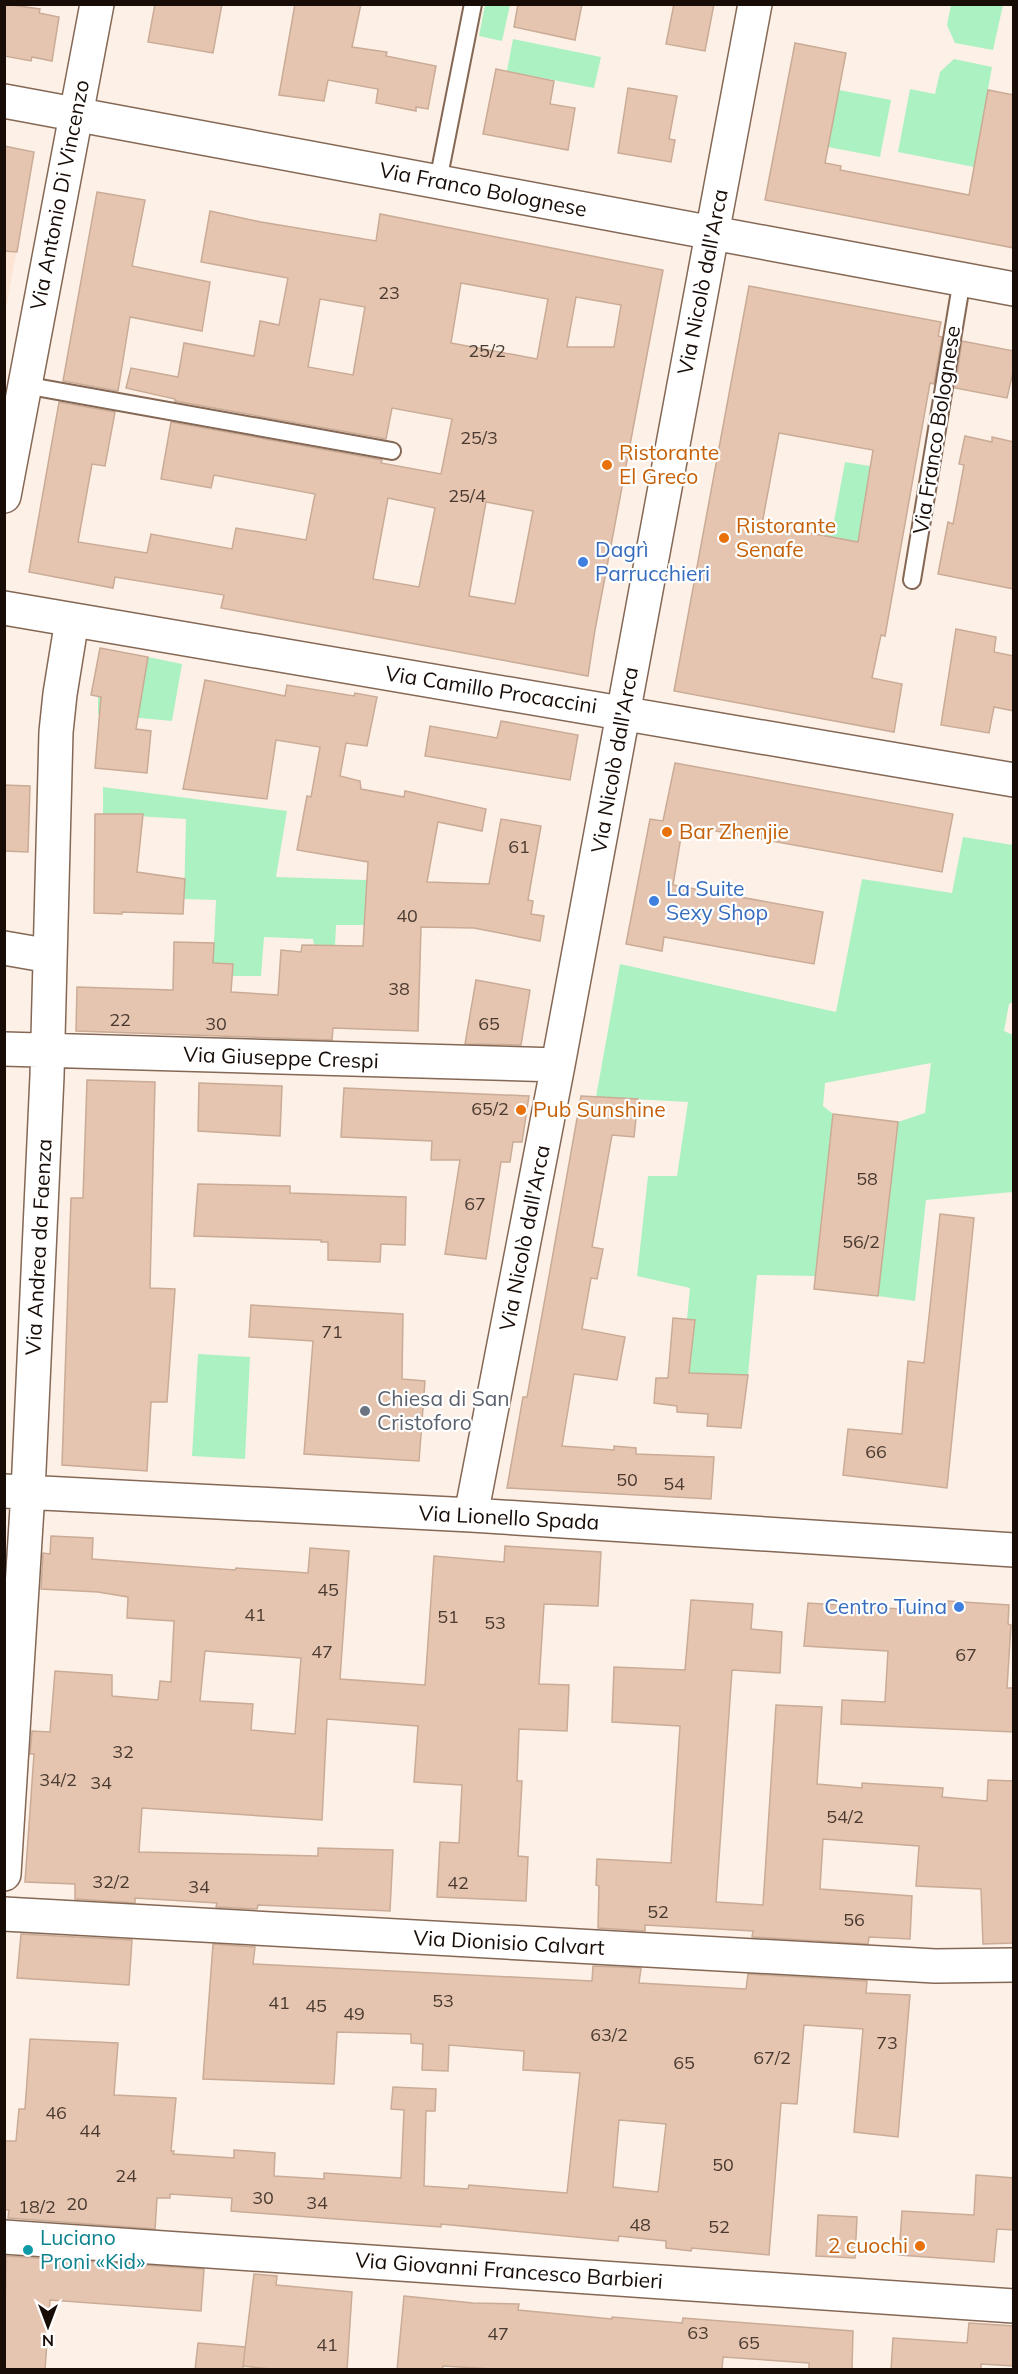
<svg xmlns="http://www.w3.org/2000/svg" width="1018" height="2374" font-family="Mulish,sans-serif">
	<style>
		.built { fill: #fde5d6 }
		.green { fill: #acf1c1 }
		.building { fill: #e5c5b0; stroke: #caab96; stroke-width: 1.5; fill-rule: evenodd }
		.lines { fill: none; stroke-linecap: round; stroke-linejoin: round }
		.lane-casing { stroke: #846855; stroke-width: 20 }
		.street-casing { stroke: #846855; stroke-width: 36 }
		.secondary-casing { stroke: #846855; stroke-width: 36 }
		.lane { stroke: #fff; stroke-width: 16 }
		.street { stroke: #fff; stroke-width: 33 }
		.secondary { stroke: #fff; stroke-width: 33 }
		.food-dot { fill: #e8710a; stroke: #fff; stroke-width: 2 }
		.shop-dot { fill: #3f7fe0; stroke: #fff; stroke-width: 2 }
		.worship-dot { fill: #6b7280; stroke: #fff; stroke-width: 2 }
		.culture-dot { fill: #0f9aa8; stroke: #fff; stroke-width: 2 }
		.labels { text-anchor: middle; stroke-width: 4.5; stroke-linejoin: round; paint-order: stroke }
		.number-label { font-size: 18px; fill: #4a3a30 }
		.street-label { font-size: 21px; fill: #170c06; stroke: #fff }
		.food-label { font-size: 21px; fill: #c56008; stroke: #fff; text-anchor: start }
		.shop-label { font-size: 21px; fill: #366cbe; stroke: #fff; text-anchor: start }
		.worship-label { font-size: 21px; fill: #5b616d; stroke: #fff; text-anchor: start }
		.culture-label { font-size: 21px; fill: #0d838f; stroke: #fff; text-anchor: start }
	</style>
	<rect width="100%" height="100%" fill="#fdf0e7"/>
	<path class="built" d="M5 146 34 152 5 315Z"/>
	<path class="green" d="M485 5H510L502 41 479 36Z
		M951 5H1003L993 50 955 43 947 25Z
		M513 39 601 57 594 88 507 71Z
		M954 59 992 67 974 167 898 152 910 89 935 94 940 72Z
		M839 90 891 100 880 157 828 147Z
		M845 462 870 466 858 548 821 535 832 532Z
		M148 657 182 664 172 721 98 714V696Z
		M103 787 287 811 276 877 367 880 364 925H336L335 946 314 945 313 939 264 937 261 976H232L233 964 213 963 216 900 184 899 186 819 103 814Z
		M963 837 1013 845V1002L1009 1004 1004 1031 1013 1035V1192L926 1200 915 1301 878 1296 898 1122 925 1113 931 1063 825 1083 823 1106 833 1114 815 1276 757 1275 748 1375 713 1374 712 1383 689 1378 695 1321 687 1319 690 1288 637 1276 648 1176H677L688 1102 596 1097 620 964 836 1012 862 879 952 893Z
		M198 1354 250 1357 245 1459 192 1456Z"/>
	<path class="building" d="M4 4 40 9 39 13 59 17 52 61 32 57 31 61 4 56Z
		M155 4H222L213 53 148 42Z
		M295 4H361L352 47 387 52 386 56 436 66 428 109 416 107V111L376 103 378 89 328 80 324 101 279 95Z
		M518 4H582L575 40 514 27Z
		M674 4H714L705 51 666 44Z
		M795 43 846 53 825 163 841 166 840 170 969 195 988 90 1014 95V248L765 200Z
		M496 69 554 81 550 104 575 108 568 150 483 134Z
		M628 88 677 96 669 139 675 140 671 162 618 153Z
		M4 146 34 152 17 252 4 251Z
		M97 192 145 200 132 266 210 282 202 331 130 317 118 391 63 381Z
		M210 211 261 222 376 241 380 214 663 270 595 630 588 676 221 608 224 595 115 577 113 588 29 572 59 402 115 412 105 466 92 464 78 542 147 553 151 534 232 549 236 528 306 540 315 494 214 475 211 488 161 479 171 422 382 460 381 463 441 474 452 419 392 408 386 439 175 401V399L126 388 131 368 178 377 184 343 254 356 260 321 279 325 288 278 201 262ZM461 283 548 299 537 359 451 343ZM576 297 621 305 614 347H567ZM320 299 365 307 353 375 308 367ZM388 498 435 508 419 587 373 579ZM486 502 533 511 515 604 469 596Z
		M749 286 941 322 938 336 942 337 934 384 930 383 885 636 881 635 872 678 902 684 894 732 674 691ZM779 433 873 450 858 542 762 524Z
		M962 341 1014 351V368L1007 398 955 388Z
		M965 436 992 442V437L1014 442V589L938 574 948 522 953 524 964 465 959 464Z
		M956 629 996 637 994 652 1014 656V711L994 707 989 733 941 725Z
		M100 648 148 657 136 729 151 731 147 773 95 768 101 697 91 695Z
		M205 680 285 696 287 685 354 696 355 693 377 697 367 746 346 743 340 776 360 781 361 789 404 797 405 791 486 809 482 831 438 822 427 882 489 884 501 819 541 826 528 900 533 901 531 914 544 916 540 941 474 928 421 927 418 1031 333 1028 332 1040 76 1031 77 987 173 990 174 942 214 943 213 963 233 964 231 992 278 995 281 950 301 952 302 945 363 946 368 862 297 850 307 796 311 797 320 747 276 740 267 799 183 789Z
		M501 721 578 735 570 780 425 756 430 726 497 738Z
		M675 763 953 814 942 872 683 825 673 885 823 912 814 964 664 937 662 951 626 944 650 819 663 821Z
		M4 785 30 786 28 852 4 851Z
		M95 814H143L137 872 185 879 183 914 122 912V914L94 913Z
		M476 980 530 990 521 1045 465 1044Z
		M87 1080 155 1082 150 1288 175 1289 167 1402H151L147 1471 62 1465 71 1198H83Z
		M199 1083 282 1086 280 1136 198 1131Z
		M344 1088 529 1096 522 1142H513L510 1162H501L486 1259 445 1254 460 1160H431L432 1141 341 1137Z
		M581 1096 638 1099 634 1137 612 1135 592 1247 603 1249 597 1279 591 1278 582 1329 625 1337 617 1380 574 1374 562 1446 614 1450V1446L636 1448V1454L714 1457 711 1499 507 1488 523 1397H527L546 1293Z
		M833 1114 898 1122 878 1296 814 1289Z
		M198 1184 290 1186V1193L406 1197 405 1245 381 1244 380 1262 328 1260V1242H321V1240L194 1236Z
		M940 1214 974 1218 947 1488 843 1475 848 1429 902 1434 908 1361 924 1363Z
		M251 1305 403 1314 402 1379 425 1381 419 1461 304 1454 313 1341 249 1337Z
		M673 1318 695 1320 689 1373 748 1375 741 1428 707 1426 708 1414 677 1412V1406L654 1403 656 1378H668Z
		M51 1536 93 1538 92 1559 235 1570 236 1568 308 1573 310 1548 349 1551 340 1679 425 1685 434 1556 504 1562 505 1546 601 1552 598 1606 544 1604 539 1684 569 1685 567 1731 519 1729 517 1781H522L518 1856 528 1857 526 1901 437 1897 440 1842 459 1843 462 1785 414 1782 418 1726 327 1719 322 1820 142 1808 139 1852 318 1856V1848L393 1850 390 1911 258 1905 257 1909 216 1907 217 1903 135 1898V1903L75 1899V1884L25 1882 34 1754H30L32 1731 50 1732 55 1671 112 1675V1696L158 1700 160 1681 171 1682 174 1621 127 1618 128 1597 98 1592 41 1589 43 1553 50 1554ZM205 1651 301 1658 295 1734 251 1730 253 1704 200 1701Z
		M691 1600 753 1604 751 1629 782 1632 780 1673 732 1670 716 1902 763 1905 776 1705 822 1707 817 1784 862 1788V1783L943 1788 942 1797 987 1801 988 1780 1014 1781V1943L983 1944 981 1889 916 1886 919 1846 823 1839 820 1889 912 1896 910 1939 869 1937 868 1944 752 1937 753 1931 645 1925V1931L598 1928 599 1886 596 1885 597 1859 671 1863 680 1726 612 1722 614 1667 685 1670Z
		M948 1601 1009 1605 1008 1624 1011 1625 1007 1688H1014V1732L841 1724 842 1700 885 1702 888 1651 804 1646 808 1603 947 1612Z
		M21 1934 132 1940 129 1985 17 1978Z
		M213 1944 255 1947 253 1964 592 1981 593 1966 641 1968 639 1983 746 1989 748 1974 867 1981 866 1993 910 1995 898 2137 854 2132 863 2029 804 2025 797 2104 781 2103 769 2255 692 2248 691 2251 666 2248V2241L619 2236 618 2241 441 2224V2227L231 2211 232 2198 170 2194V2198H157L155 2229 8 2218 9 2210H4V2141H16L19 2109H25L30 2039 118 2043 114 2095 176 2098 171 2151H174L173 2154 234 2158V2150L275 2153 274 2176 324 2179V2173L401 2178 404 2110 391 2109 393 2087 436 2089 435 2111H426L424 2186 468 2189 469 2185 567 2193 580 2073 523 2070 524 2051 449 2045 448 2071 422 2070 423 2044 411 2043V2034L337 2032 334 2084 203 2079ZM619 2120 666 2124 658 2192 613 2187Z
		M976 2175 1014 2178V2230L997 2229 994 2262 899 2255 902 2211 974 2215Z
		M818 2215 857 2217 855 2258 816 2256Z
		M6 2256 204 2269 201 2311 50 2300 45 2370H4Z
		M254 2274 277 2276 276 2285 352 2292 347 2370H280L243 2366Z
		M404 2296 473 2303 519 2304 518 2310 612 2319V2317L682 2323 683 2318 853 2331 852 2370H812L809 2368V2363L723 2357 722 2370H511L443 2366 442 2370H397Z
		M969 2323 1014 2326V2366L981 2364V2370H891L893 2338 967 2343Z
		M198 2343 245 2347 243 2370H195Z"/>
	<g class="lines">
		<g class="lane-casing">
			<path id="lane" d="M438 181 473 4
				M24 385 392 451
				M912 580 962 279"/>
		</g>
		<g class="street-casing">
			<path id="street" d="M4 496 97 4
				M4 608 1014 780
				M4 948 50 956
				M4 1049 558 1065
				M4 1491 471 1515 1014 1550
				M471 1515 558 1065 712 234
				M4 1874 28 1492 47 1076 56 732 60 694 72 620
				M4 1914 935 1966 1014 1965
				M4 2237 1014 2306"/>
		</g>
		<g class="secondary-casing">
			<path id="secondary" d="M4 101 1014 289
				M712 234 755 4"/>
		</g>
		<use href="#lane" class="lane"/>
		<use href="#street" class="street"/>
		<use href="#secondary" class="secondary"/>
	</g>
	<g class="food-dot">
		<circle cx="607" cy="465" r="6"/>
		<circle cx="724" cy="538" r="6"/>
		<circle cx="667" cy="832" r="6"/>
		<circle cx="521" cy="1110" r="6"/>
		<circle cx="920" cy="2246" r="6"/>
	</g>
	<g class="shop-dot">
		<circle cx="583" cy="562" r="6"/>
		<circle cx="654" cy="901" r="6"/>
		<circle cx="959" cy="1607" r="6"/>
	</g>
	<circle class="worship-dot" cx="365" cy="1411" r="6"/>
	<circle class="culture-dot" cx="28" cy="2250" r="6"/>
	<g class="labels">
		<g class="number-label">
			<text x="389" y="299">23</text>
			<text x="487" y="357">25/2</text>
			<text x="479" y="444">25/3</text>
			<text x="467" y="502">25/4</text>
			<text x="519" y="853">61</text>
			<text x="407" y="922">40</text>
			<text x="399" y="995">38</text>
			<text x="120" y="1026">22</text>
			<text x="216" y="1030">30</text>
			<text x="489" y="1030">65</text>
			<text x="490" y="1115">65/2</text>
			<text x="867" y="1185">58</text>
			<text x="475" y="1210">67</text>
			<text x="861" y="1248">56/2</text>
			<text x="332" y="1338">71</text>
			<text x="876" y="1458">66</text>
			<text x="627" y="1486">50</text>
			<text x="674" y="1490">54</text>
			<text x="328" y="1596">45</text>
			<text x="255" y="1621">41</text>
			<text x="448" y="1623">51</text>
			<text x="495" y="1629">53</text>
			<text x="322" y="1658">47</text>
			<text x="966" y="1661">67</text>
			<text x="123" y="1758">32</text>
			<text x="58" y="1786">34/2</text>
			<text x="101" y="1789">34</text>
			<text x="845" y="1823">54/2</text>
			<text x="111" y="1888">32/2</text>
			<text x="458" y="1889">42</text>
			<text x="199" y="1893">34</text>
			<text x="658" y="1918">52</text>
			<text x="854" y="1926">56</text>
			<text x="443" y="2007">53</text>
			<text x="279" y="2009">41</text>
			<text x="316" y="2012">45</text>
			<text x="354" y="2020">49</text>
			<text x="609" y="2041">63/2</text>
			<text x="887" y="2049">73</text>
			<text x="772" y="2064">67/2</text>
			<text x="684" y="2069">65</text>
			<text x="56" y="2119">46</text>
			<text x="90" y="2137">44</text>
			<text x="723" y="2171">50</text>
			<text x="126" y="2182">24</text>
			<text x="263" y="2204">30</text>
			<text x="317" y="2209">34</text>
			<text x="77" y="2210">20</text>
			<text x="37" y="2213">18/2</text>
			<text x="640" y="2231">48</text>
			<text x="719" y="2233">52</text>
			<text x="698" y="2339">63</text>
			<text x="498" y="2340">47</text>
			<text x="749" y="2349">65</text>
			<text x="327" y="2351">41</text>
		</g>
		<g class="street-label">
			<text transform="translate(483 190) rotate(11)" y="7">Via Franco Bolognese</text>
			<text transform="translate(60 195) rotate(-79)" y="7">Via Antonio Di Vincenzo</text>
			<text transform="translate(703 282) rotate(-79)" y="7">Via Nicolò dall'Arca</text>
			<text transform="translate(937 430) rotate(-81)" y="7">Via Franco Bolognese</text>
			<text transform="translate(491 690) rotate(9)" y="7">Via Camillo Procaccini</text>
			<text transform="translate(615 760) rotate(-80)" y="7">Via Nicolò dall'Arca</text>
			<text transform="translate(281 1058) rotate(2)" y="7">Via Giuseppe Crespi</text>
			<text transform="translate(525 1238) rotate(-79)" y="7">Via Nicolò dall'Arca</text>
			<text transform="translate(39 1247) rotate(-87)" y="7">Via Andrea da Faenza</text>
			<text transform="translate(509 1518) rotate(3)" y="7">Via Lionello Spada</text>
			<text transform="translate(509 1943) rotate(3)" y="7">Via Dionisio Calvart</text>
			<text transform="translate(509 2271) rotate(4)" y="7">Via Giovanni Francesco Barbieri</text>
		</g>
		<g class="food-label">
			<text x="619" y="460">Ristorante<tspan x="619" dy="24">El Greco</tspan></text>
			<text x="736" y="533">Ristorante<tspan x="736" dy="24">Senafe</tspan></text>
			<text x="679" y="839">Bar Zhenjie</text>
			<text x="533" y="1117">Pub Sunshine</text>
			<text x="908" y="2253" text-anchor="end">2 cuochi</text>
		</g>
		<g class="shop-label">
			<text x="595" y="557">Dagrì<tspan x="595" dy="24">Parrucchieri</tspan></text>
			<text x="666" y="896">La Suite<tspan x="666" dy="24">Sexy Shop</tspan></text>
			<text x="947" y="1614" text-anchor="end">Centro Tuina</text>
		</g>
		<g class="worship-label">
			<text x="377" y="1406">Chiesa di San<tspan x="377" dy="24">Cristoforo</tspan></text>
		</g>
		<g class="culture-label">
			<text x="40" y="2245">Luciano<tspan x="40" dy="24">Proni «Kid»</tspan></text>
		</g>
	</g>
	<rect width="1018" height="2374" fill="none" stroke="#170c06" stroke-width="12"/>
	<g transform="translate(48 2326) rotate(180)" stroke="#ffffff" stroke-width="4.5" paint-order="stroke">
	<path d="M0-4.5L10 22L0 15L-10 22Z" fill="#170c06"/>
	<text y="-9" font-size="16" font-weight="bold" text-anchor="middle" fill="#170c06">N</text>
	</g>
</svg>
